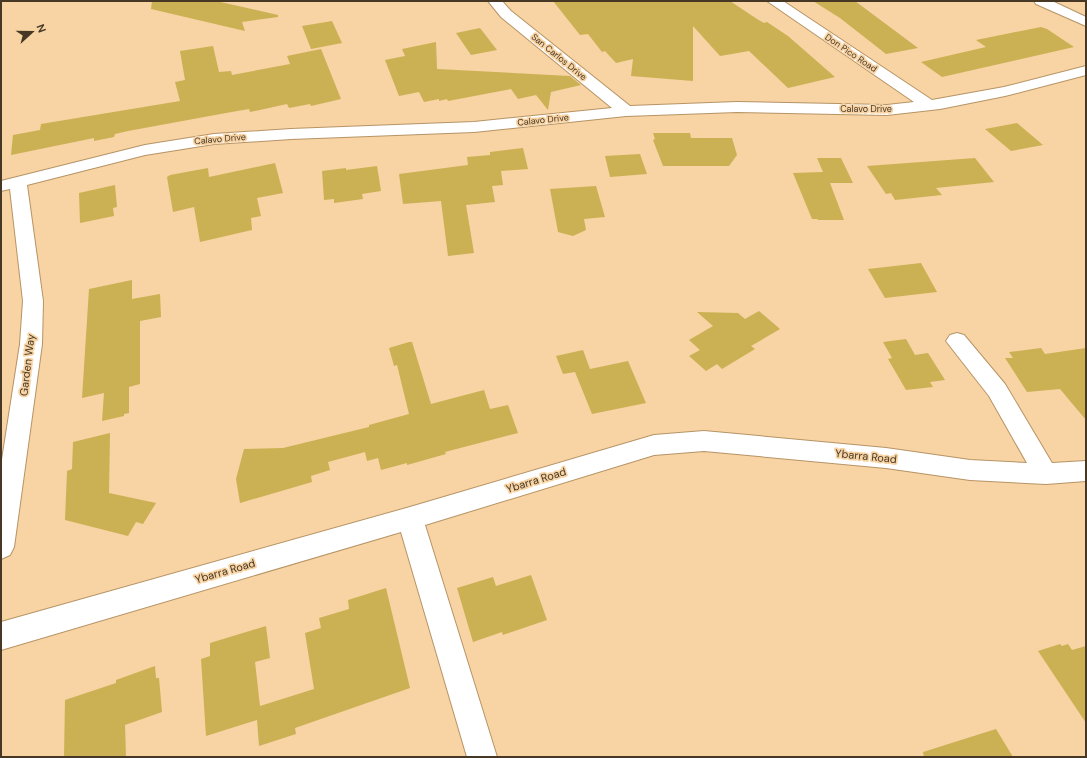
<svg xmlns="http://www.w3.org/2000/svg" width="1087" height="758" font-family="'DM Sans',sans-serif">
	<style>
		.building { fill: #cbb153 }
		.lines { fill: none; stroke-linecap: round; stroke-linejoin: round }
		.minor-casing { stroke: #b69466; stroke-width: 2 }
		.minor { fill: #fff; fill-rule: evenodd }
		.labels { text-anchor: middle; stroke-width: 3.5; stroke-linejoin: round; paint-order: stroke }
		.far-street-label { font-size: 9px; fill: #463825; stroke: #f8d3a3 }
		.street-label { font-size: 11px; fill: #463825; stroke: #f8d3a3 }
	</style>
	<rect width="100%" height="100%" fill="#f8d3a3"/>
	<path class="building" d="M152 1H216L278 15V17L242 22 245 31 151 9Z
		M553 1H730L757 19 764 23 767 22 788 36 835 77 788 88 749 51 720 56 693 26V81L631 76 633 59 616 63 605 51 602 52 588 34 580 35Z
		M813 1H855L918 48 886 54 840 18Z
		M332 21 342 43 311 49 302 26Z
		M1041 27 1047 29 1074 47 942 77 921 62 986 47 976 40Z
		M480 28 497 50 471 55 456 33Z
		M436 42 437 69 570 76 581 85 551 92 548 110 536 95 518 99 511 89 448 101 447 99 439 101V99L424 102 419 92 399 96 385 60 405 56 402 49Z
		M213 46 219 72 231 71 232 75 290 64 287 56 321 49 341 99 311 106 310 104 289 108 287 104 250 112 249 109 226 113 128 131 115 134 114 137 94 141V138L11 155 13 135 40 130 41 124 180 101 175 82 185 80 180 51Z
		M1017 123 1043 145 1011 151 985 129Z
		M653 133H690L691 138H732L737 155 729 166H663L653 140 655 139Z
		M523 148 528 169 501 171 503 185 492 186 495 202 466 205 474 253 448 256 441 201 403 204 399 174 468 165 467 157 490 155V152Z
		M640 154 647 174 610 177 605 156Z
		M817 158H841L853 183H830L844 220H818L817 219H812L793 173 823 172Z
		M975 158 994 182 936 188 942 195 895 200 891 193 886 194 867 166Z
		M275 163 283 193 257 198 261 216 251 218 252 230 200 242 194 207 173 212 167 177 170 175 208 168 209 177Z
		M377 166 381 191 362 194 363 199 334 203V199L324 200 322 171 346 168V170Z
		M115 185 117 207 113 208 114 216 80 223 79 193Z
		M596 186 605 217 584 219 586 230 573 236 558 232 550 189Z
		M921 263 937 292 885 298 868 269Z
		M132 280V299L160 294 161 317 140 321V384L129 387V413L124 414V416L102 421 104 393 82 398 89 289Z
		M759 311 780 329 751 346 755 349 722 369 717 364 706 371 689 356 700 350 689 340 713 326 697 312 738 313 745 319Z
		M906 339 915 355 928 353 945 380 930 382 933 387 906 390 888 359 892 358 883 342Z
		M409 342H412L431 404 484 390 490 409 508 405 518 433 445 452 446 454 407 465V463L381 470 378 458 367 461 365 452 328 462 330 470 311 476 312 482 240 503 236 479 244 449 283 448 369 427V425L409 414 397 365 394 366 389 348Z
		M1041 348 1045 354 1086 348V420L1060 389 1027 392 1005 358H1013L1009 352Z
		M583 350 590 369 628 361 646 403 592 414 575 372 563 374 556 356Z
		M110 433 109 493 156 503 143 524 136 522 128 536 65 520 67 471 72 469 73 442Z
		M531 575 547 620 503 635 502 632 473 642 457 588 493 577 496 586Z
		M386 588 410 688 295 728 296 734 259 746 257 720 206 736 201 659 210 656V643L266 626 270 658 255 662 260 706 314 689 305 633 321 628 319 618 349 609 348 600Z
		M1060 644 1062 646 1068 644 1072 650 1086 646V723L1038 651Z
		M155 666 156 678H159L162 712 125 725 126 757H64L65 700 116 683V680Z
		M996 729 1013 757H924L923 752Z"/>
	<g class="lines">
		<g class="minor-casing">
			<path id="minor" d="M488 1H502L511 11 630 106 737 102 887 105 914 102 767 1H783L932 100 1004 87 1086 66V75L1005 96 940 109 887 115 737 112 626 116 474 132 291 139 214 144 145 155 27 185 43 301 42 344 14 547 10 555 1 559V466L20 344 23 301 10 189 1 191V181L145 145 214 134 291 129 474 122 612 108 501 17Z
				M1034 1H1052L1086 17V26L1036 4Z
				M957 333 964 335 1005 384 1052 463 1086 461V481L1046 484 970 480 886 468 704 451 654 455 425 525 497 757H467L401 532 1 650V622L410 507 654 435 704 431 886 448 970 460 1027 463 989 396 946 341 950 335Z"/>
		</g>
		<use href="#minor" class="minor"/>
	</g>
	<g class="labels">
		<g class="far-street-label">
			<text transform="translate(851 53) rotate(34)" y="3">Don Pico Road</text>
			<text transform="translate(559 57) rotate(39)" y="3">San Carlos Drive</text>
			<text x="866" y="112">Calavo Drive</text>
			<text transform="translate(543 120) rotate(-6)" y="3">Calavo Drive</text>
			<text transform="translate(220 139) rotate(-5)" y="3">Calavo Drive</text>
		</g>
		<g class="street-label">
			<text transform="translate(27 365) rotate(-83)" y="4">Garden Way</text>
			<text transform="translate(866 456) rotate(6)" y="4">Ybarra Road</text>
			<text transform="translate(536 480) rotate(-17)" y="4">Ybarra Road</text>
			<text transform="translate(225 571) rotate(-16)" y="4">Ybarra Road</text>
		</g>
	</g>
	<rect width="1087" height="758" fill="none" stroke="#463825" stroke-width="4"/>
	<g transform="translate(32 32) rotate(69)" stroke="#f8d3a3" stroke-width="3" paint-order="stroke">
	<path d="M0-3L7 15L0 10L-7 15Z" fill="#463825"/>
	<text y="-6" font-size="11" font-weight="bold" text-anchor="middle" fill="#463825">N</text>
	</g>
</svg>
